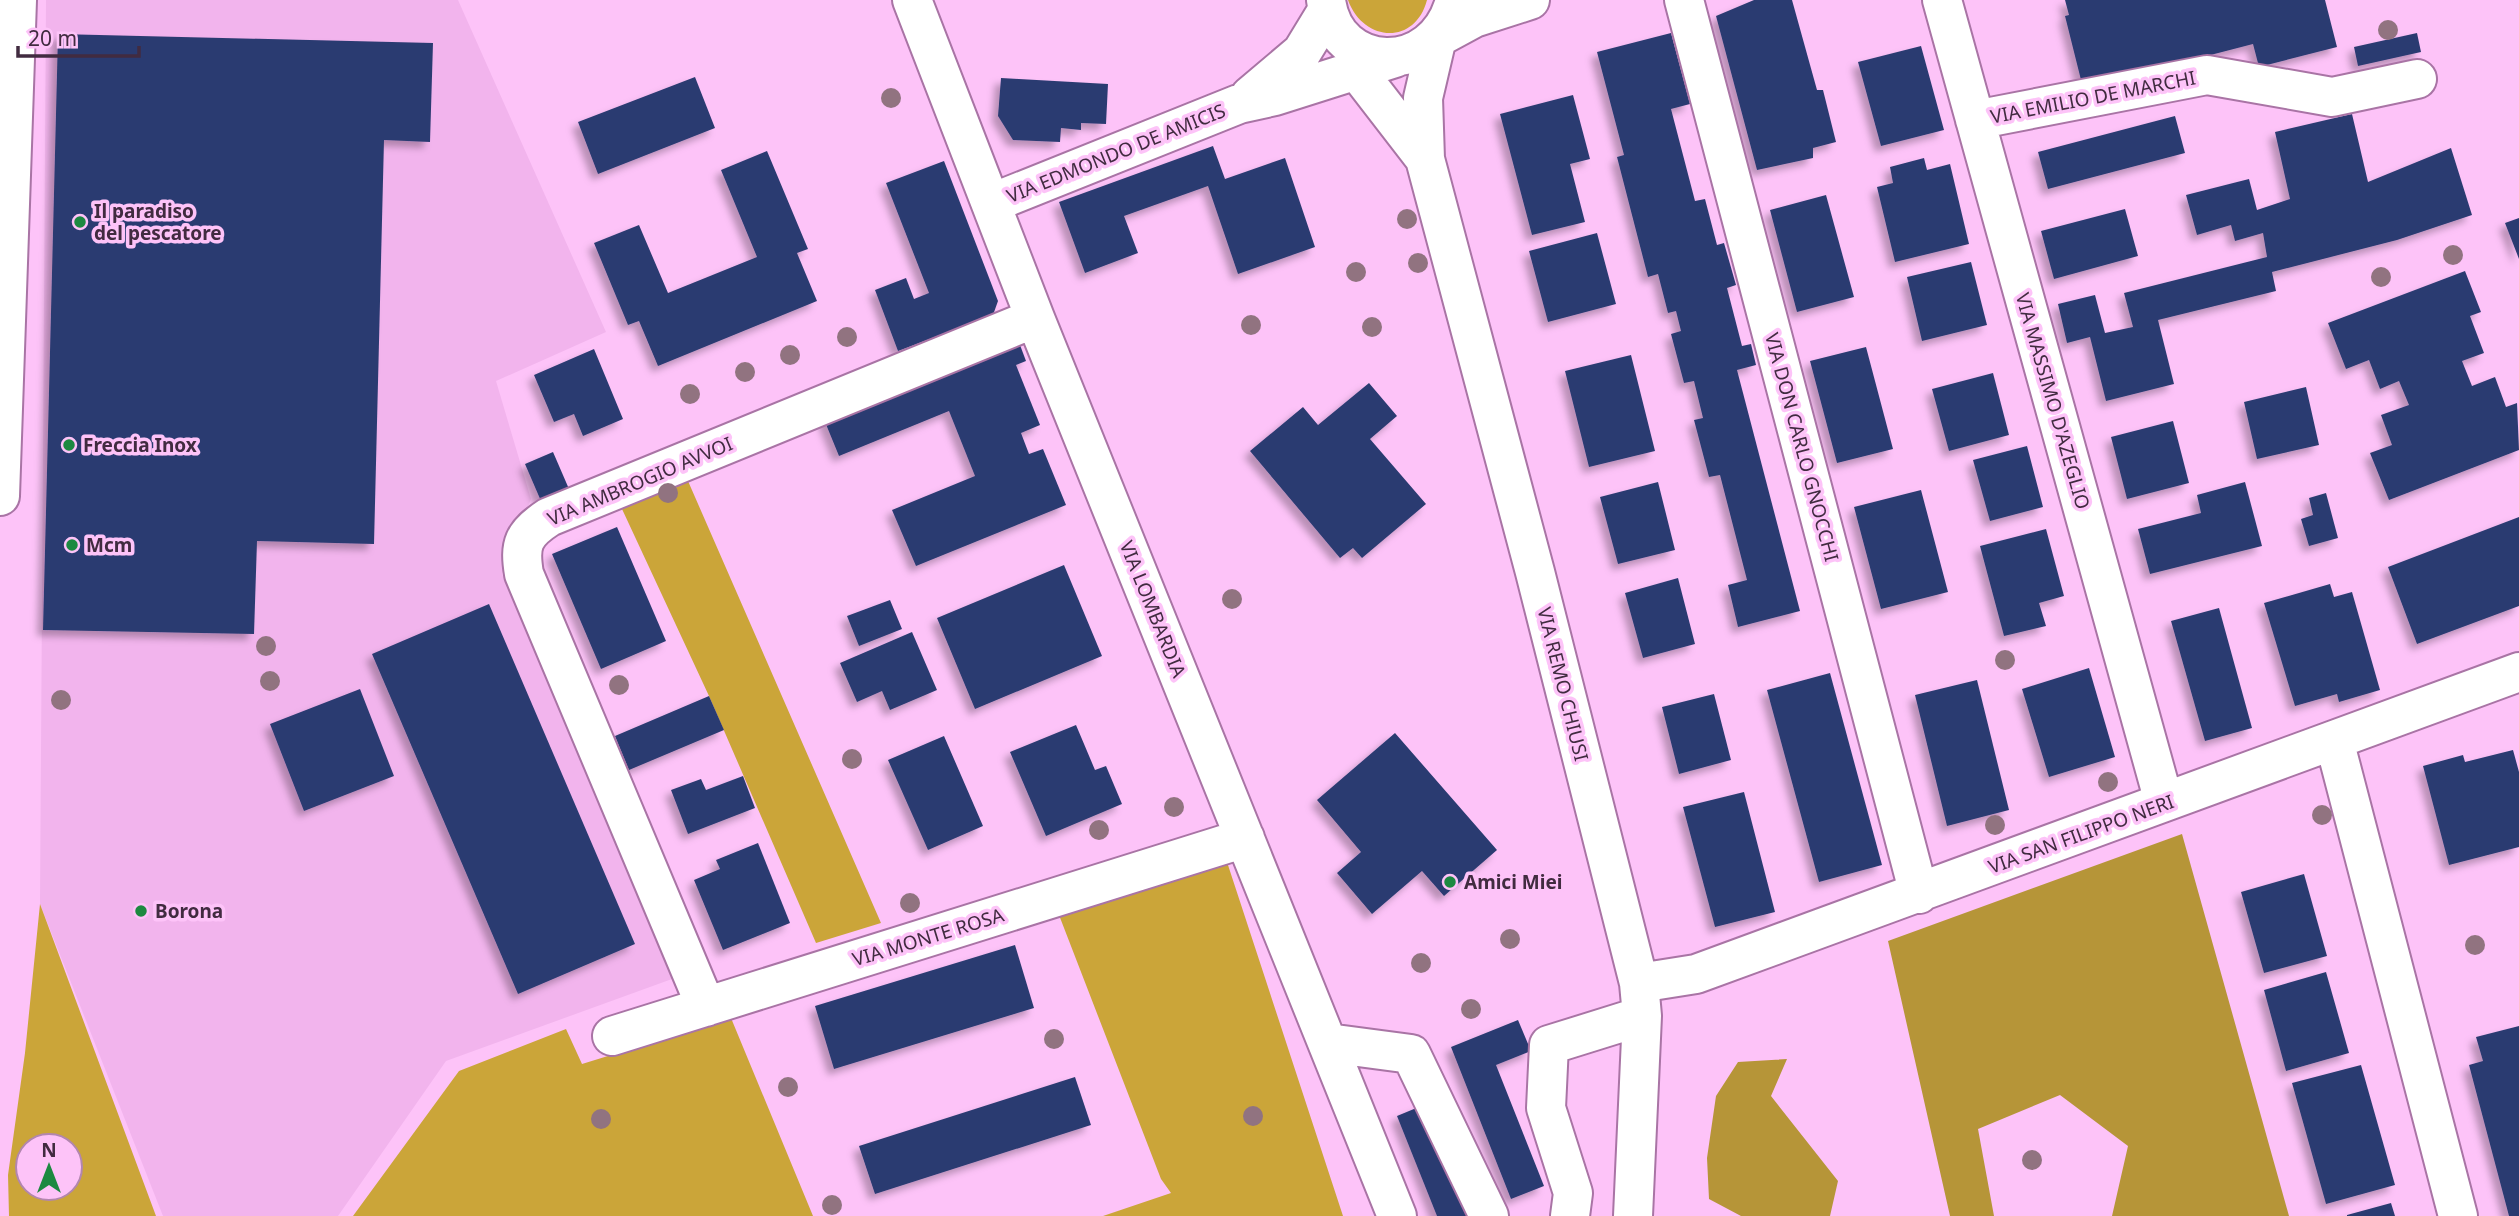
<svg xmlns="http://www.w3.org/2000/svg" width="2519" height="1216" font-family="'Noto Sans',sans-serif">
	<style>
		.built { fill: #f2b4ed }
		.green { fill: #cba539; fill-rule: evenodd }
		.forest { fill: #b69538 }
		.building { fill: #2c3b71; filter: url(#shadow) }
		.lines { fill: none; stroke-linecap: round; stroke-linejoin: round }
		.minor-casing { stroke: #a974a5; stroke-width: 42 }
		.highway-casing { stroke: #a974a5; stroke-width: 42 }
		.minor { stroke: #fff; stroke-width: 38 }
		.highway { stroke: #fff; stroke-width: 38 }
		.tree { fill: #917380 }
		.poi-dot { fill: #1c8940; stroke: #fdc3f8; stroke-width: 2.5 }
		.labels { text-anchor: middle; stroke-width: 7; stroke-linejoin: round; paint-order: stroke }
		.street-label { font-size: 19px; fill: #412b40; stroke: #fdc3f8 }
		.poi-label { font-size: 19px; font-weight: bold; fill: #412b40; stroke: #fdc3f8; text-anchor: start }
	</style>
	<defs>
		<filter id="shadow"><feDropShadow dx="-6" dy="6" stdDeviation="3.5" flood-color="#0004"/></filter>
	</defs>
	<rect width="100%" height="100%" fill="#fdc3f8"/>
	<path class="built" d="M46 0H458L606 332 496 381 531 499 502 574 672 979 446 1061 338 1216H163L40 904Z"/>
	<path class="green" d="M1348 0H1427C1415 46 1363 42 1348 0Z
		M688 481 881 923 816 943 709 696 622 509Z
		M1227 862 1343 1216H1103L1171 1193 1161 1179 1059 915Z
		M40 904 156 1216H9L8 1175 25 1053ZM28 1146H70V1188H28Z
		M731 1018 813 1216H353L459 1071 566 1029 582 1064Z"/>
	<path class="forest" d="M2182 834 2289 1216H2112L2128 1146 2060 1095 1978 1129 1994 1216H1950L1888 941Z
		M1787 1059 1771 1096 1838 1181 1830 1216H1741L1709 1199 1707 1158 1716 1096 1738 1062Z"/>
	<path class="building" d="M1754 0H1792L1817 90H1823L1836 142 1813 148V158L1757 170 1716 16Z
		M2065 0H2325L2337 47 2259 67 2253 44 2083 88 2065 16 2069 15Z
		M1671 33 1690 104 1671 109 1695 201 1705 199 1717 245 1724 243 1736 285 1727 288 1742 346 1751 344 1756 365 1737 370 1800 611 1738 627 1728 585 1747 580 1720 475 1709 477 1694 420 1703 418 1694 381 1684 383 1671 334 1681 331 1676 311 1668 313 1658 274 1648 277 1617 157 1624 155 1597 52Z
		M2417 33 2421 52 2358 66 2354 47Z
		M58 34 433 43 430 142 384 140 374 544 257 541 254 634 43 630Z
		M1921 46 1944 130 1881 146 1858 62Z
		M695 77 715 128 598 174 578 122Z
		M1001 78 1108 84 1106 124 1081 123V130L1061 128 1060 142 1013 140 998 116Z
		M1573 95 1590 159 1570 164 1585 222 1532 235 1500 114Z
		M2352 114 2368 182 2451 148 2472 215 2397 240 2272 272 2276 291 2158 320 2174 384 2106 401 2090 337 2067 343 2058 304 2095 295 2105 333 2133 327 2124 293 2267 257 2263 233 2235 241 2231 225 2197 235 2186 195 2249 179 2257 210 2290 199 2275 132Z
		M2175 116 2185 153 2048 189 2038 152Z
		M1213 146 1225 179 1285 158 1315 247 1238 274 1208 186 1124 216 1138 253 1085 273 1059 202Z
		M767 151 808 249 797 253 817 301 658 366 639 321 628 325 594 243 639 225 668 293 757 257 721 170Z
		M1924 158 1927 170 1950 164 1969 244 1895 262 1877 187 1893 183 1890 167Z
		M944 161 998 301 993 315 898 351 875 290 906 278 914 299 929 293 886 183Z
		M1826 195 1854 297 1797 312 1770 210Z
		M2125 209 2138 256 2054 279 2041 231Z
		M2519 218V259L2505 223Z
		M1597 233 1616 304 1548 322 1529 251Z
		M1971 262 1987 325 1922 341 1907 277Z
		M2465 271 2481 312 2470 316 2484 353 2462 361 2472 386 2495 377 2506 407 2517 403 2519 450 2389 500 2370 453 2392 445 2381 415 2409 405 2399 381 2380 389 2369 360 2346 369 2328 323Z
		M1017 337 1026 361 1016 365 1040 425 1021 433 1029 454 1043 449 1066 505 916 566 892 510 975 476 949 411 839 456 823 417Z
		M1866 347 1893 449 1837 463 1810 361Z
		M594 349 623 419 583 436 574 414 554 422 534 375Z
		M1631 355 1655 451 1589 467 1565 371Z
		M1993 373 2009 435 1949 451 1932 389Z
		M1369 383 1397 416 1370 439 1426 504 1362 558 1353 548 1340 558 1250 451 1303 407 1318 425Z
		M2306 387 2319 445 2257 459 2244 402Z
		M2173 421 2189 483 2127 499 2111 437Z
		M2027 446 2043 507 1990 521 1973 460Z
		M553 452 569 489 541 501 525 464Z
		M1658 482 1675 550 1618 564 1600 497Z
		M2245 482 2262 546 2150 574 2138 529 2201 513 2197 495Z
		M1921 490 1948 592 1881 609 1854 507Z
		M2326 493 2338 538 2309 546 2301 519 2313 515 2309 498Z
		M2519 517V606L2417 644 2388 567Z
		M617 527 666 641 601 669 552 554Z
		M2046 529 2064 596 2039 603 2046 626 2004 636 1980 546Z
		M1064 565 1102 656 975 709 937 618Z
		M1678 578 1695 644 1643 658 1625 593Z
		M2330 584 2334 597 2352 592 2380 690 2339 702 2337 694 2295 706 2264 603Z
		M890 600 902 629 859 646 847 616Z
		M489 604 635 944 518 994 372 654Z
		M2219 608 2252 728 2205 741 2171 621Z
		M912 632 937 690 890 710 882 691 857 702 840 663Z
		M2089 668 2115 757 2049 777 2022 689Z
		M1830 673 1882 865 1819 882 1767 690Z
		M1977 680 2009 810 1947 826 1915 695Z
		M360 689 394 776 304 811 270 724Z
		M1714 694 1731 760 1679 774 1662 707Z
		M709 696 724 730 629 770 615 736Z
		M1076 725 1095 770 1106 766 1122 804 1046 836 1010 752Z
		M1395 733 1497 850 1444 896 1422 871 1372 914 1337 873 1361 852 1317 800Z
		M944 736 983 826 928 850 888 760Z
		M2513 750 2519 772V847L2449 865 2423 766 2463 755 2465 762Z
		M743 776 755 808 688 834 671 790 701 779 706 790Z
		M1744 792 1775 912 1715 927 1683 807Z
		M758 843 790 923 723 950 694 880 720 869 716 860Z
		M2304 874 2327 956 2264 973 2241 892Z
		M1015 945 1034 1008 834 1069 815 1006Z
		M2326 972 2349 1053 2286 1071 2264 990Z
		M1518 1020 1531 1051 1496 1065 1544 1186 1511 1199 1451 1047Z
		M2519 1026V1216H2509L2469 1065 2483 1061 2476 1037Z
		M2361 1065 2395 1185 2326 1204 2292 1083Z
		M1075 1077 1091 1125 875 1194 859 1146Z
		M1426 1104 1470 1216H1437L1397 1116Z
		M2391 1203 2395 1216H2347V1215Z"/>
	<g class="lines">
		<g class="minor-casing">
			<path id="minor" d="M912 0 1035 318 1397 1216
				M1326 0C1335 74 1435 78 1455 0
				M1684 0 1919 894
				M1942 0 2164 802
				M1437 38 1423 98 1425 159 1535 572 1639 983 1642 1016 1633 1216
				M1437 38 1474 18 1530 0
				M1354 48 1364 80 1425 159
				M1250 96 1302 52 1327 11
				M1975 120 2207 75 2332 97 2417 79
				M992 203 1239 104 1275 96 1395 58
				M2334 740 2458 1216
				M1639 983 1696 974 2519 672
				M706 1007 524 574C519 544 523 534 549 517L1035 318
				M612 1036 1245 838
				M1328 1043 1411 1054 1489 1216
				M1570 1216 1573 1193 1546 1108 1549 1045 1642 1016"/>
		</g>
		<g class="highway-casing">
			<path id="highway" d="M0 496 17 0"/>
		</g>
		<use href="#minor" class="minor"/>
		<use href="#highway" class="highway"/>
	</g>
	<g class="tree">
		<circle cx="2388" cy="30" r="10"/>
		<circle cx="891" cy="98" r="10"/>
		<circle cx="1407" cy="219" r="10"/>
		<circle cx="2453" cy="255" r="10"/>
		<circle cx="1418" cy="263" r="10"/>
		<circle cx="1356" cy="272" r="10"/>
		<circle cx="2381" cy="277" r="10"/>
		<circle cx="1251" cy="325" r="10"/>
		<circle cx="1372" cy="327" r="10"/>
		<circle cx="847" cy="337" r="10"/>
		<circle cx="790" cy="355" r="10"/>
		<circle cx="745" cy="372" r="10"/>
		<circle cx="690" cy="394" r="10"/>
		<circle cx="668" cy="493" r="10"/>
		<circle cx="1232" cy="599" r="10"/>
		<circle cx="266" cy="646" r="10"/>
		<circle cx="2005" cy="660" r="10"/>
		<circle cx="270" cy="681" r="10"/>
		<circle cx="619" cy="685" r="10"/>
		<circle cx="61" cy="700" r="10"/>
		<circle cx="852" cy="759" r="10"/>
		<circle cx="2108" cy="782" r="10"/>
		<circle cx="1174" cy="807" r="10"/>
		<circle cx="2322" cy="815" r="10"/>
		<circle cx="1995" cy="825" r="10"/>
		<circle cx="1099" cy="830" r="10"/>
		<circle cx="910" cy="903" r="10"/>
		<circle cx="1510" cy="939" r="10"/>
		<circle cx="2475" cy="945" r="10"/>
		<circle cx="1421" cy="963" r="10"/>
		<circle cx="1471" cy="1009" r="10"/>
		<circle cx="1054" cy="1039" r="10"/>
		<circle cx="788" cy="1087" r="10"/>
		<circle cx="1253" cy="1116" r="10"/>
		<circle cx="601" cy="1119" r="10"/>
		<circle cx="2032" cy="1160" r="10"/>
		<circle cx="832" cy="1205" r="10"/>
	</g>
	<g class="poi-dot">
		<circle cx="80" cy="222" r="7"/>
		<circle cx="69" cy="445" r="7"/>
		<circle cx="72" cy="545" r="7"/>
		<circle cx="1450" cy="882" r="7"/>
		<circle cx="141" cy="911" r="7"/>
	</g>
	<g class="labels">
		<g class="street-label">
			<text transform="translate(2093 97) rotate(-11)" y="7">VIA EMILIO DE MARCHI</text>
			<text transform="translate(1116 153) rotate(-22)" y="7">VIA EDMONDO DE AMICIS</text>
			<text transform="translate(2053 401) rotate(74)" y="7">VIA MASSIMO D'AZEGLIO</text>
			<text transform="translate(1802 447) rotate(75)" y="7">VIA DON CARLO GNOCCHI</text>
			<text transform="translate(640 481) rotate(-23)" y="7">VIA AMBROGIO AVVOI</text>
			<text transform="translate(1153 609) rotate(68)" y="7">VIA LOMBARDIA</text>
			<text transform="translate(1563 684) rotate(76)" y="7">VIA REMO CHIUSI</text>
			<text transform="translate(2081 834) rotate(-20)" y="7">VIA SAN FILIPPO NERI</text>
			<text transform="translate(928 937) rotate(-17)" y="7">VIA MONTE ROSA</text>
		</g>
		<g class="poi-label">
			<text x="94" y="218">Il paradiso<tspan x="94" dy="22">del pescatore</tspan></text>
			<text x="83" y="452">Freccia Inox</text>
			<text x="86" y="552">Mcm</text>
			<text x="1464" y="889">Amici Miei</text>
			<text x="155" y="918">Borona</text>
		</g>
	</g>
	<g transform="translate(49 1167)"><circle r="33" fill="#fdc3f8" stroke="#b286ae" stroke-width="2"/>
	<path d="M0-5L12 26L0 18L-12 26Z" fill="#1c8940"/>
	<text y="-10" font-size="19" font-weight="bold" text-anchor="middle" fill="#412b40">N</text>
	</g>
	<path d="M18 46v10h121v-10" fill="none" stroke="#412b40" stroke-width="3.5"/>
	<text x="28" y="46" font-size="21" fill="#412b40" stroke="#fdc3f8" stroke-width="5" paint-order="stroke">20 m</text>
</svg>
